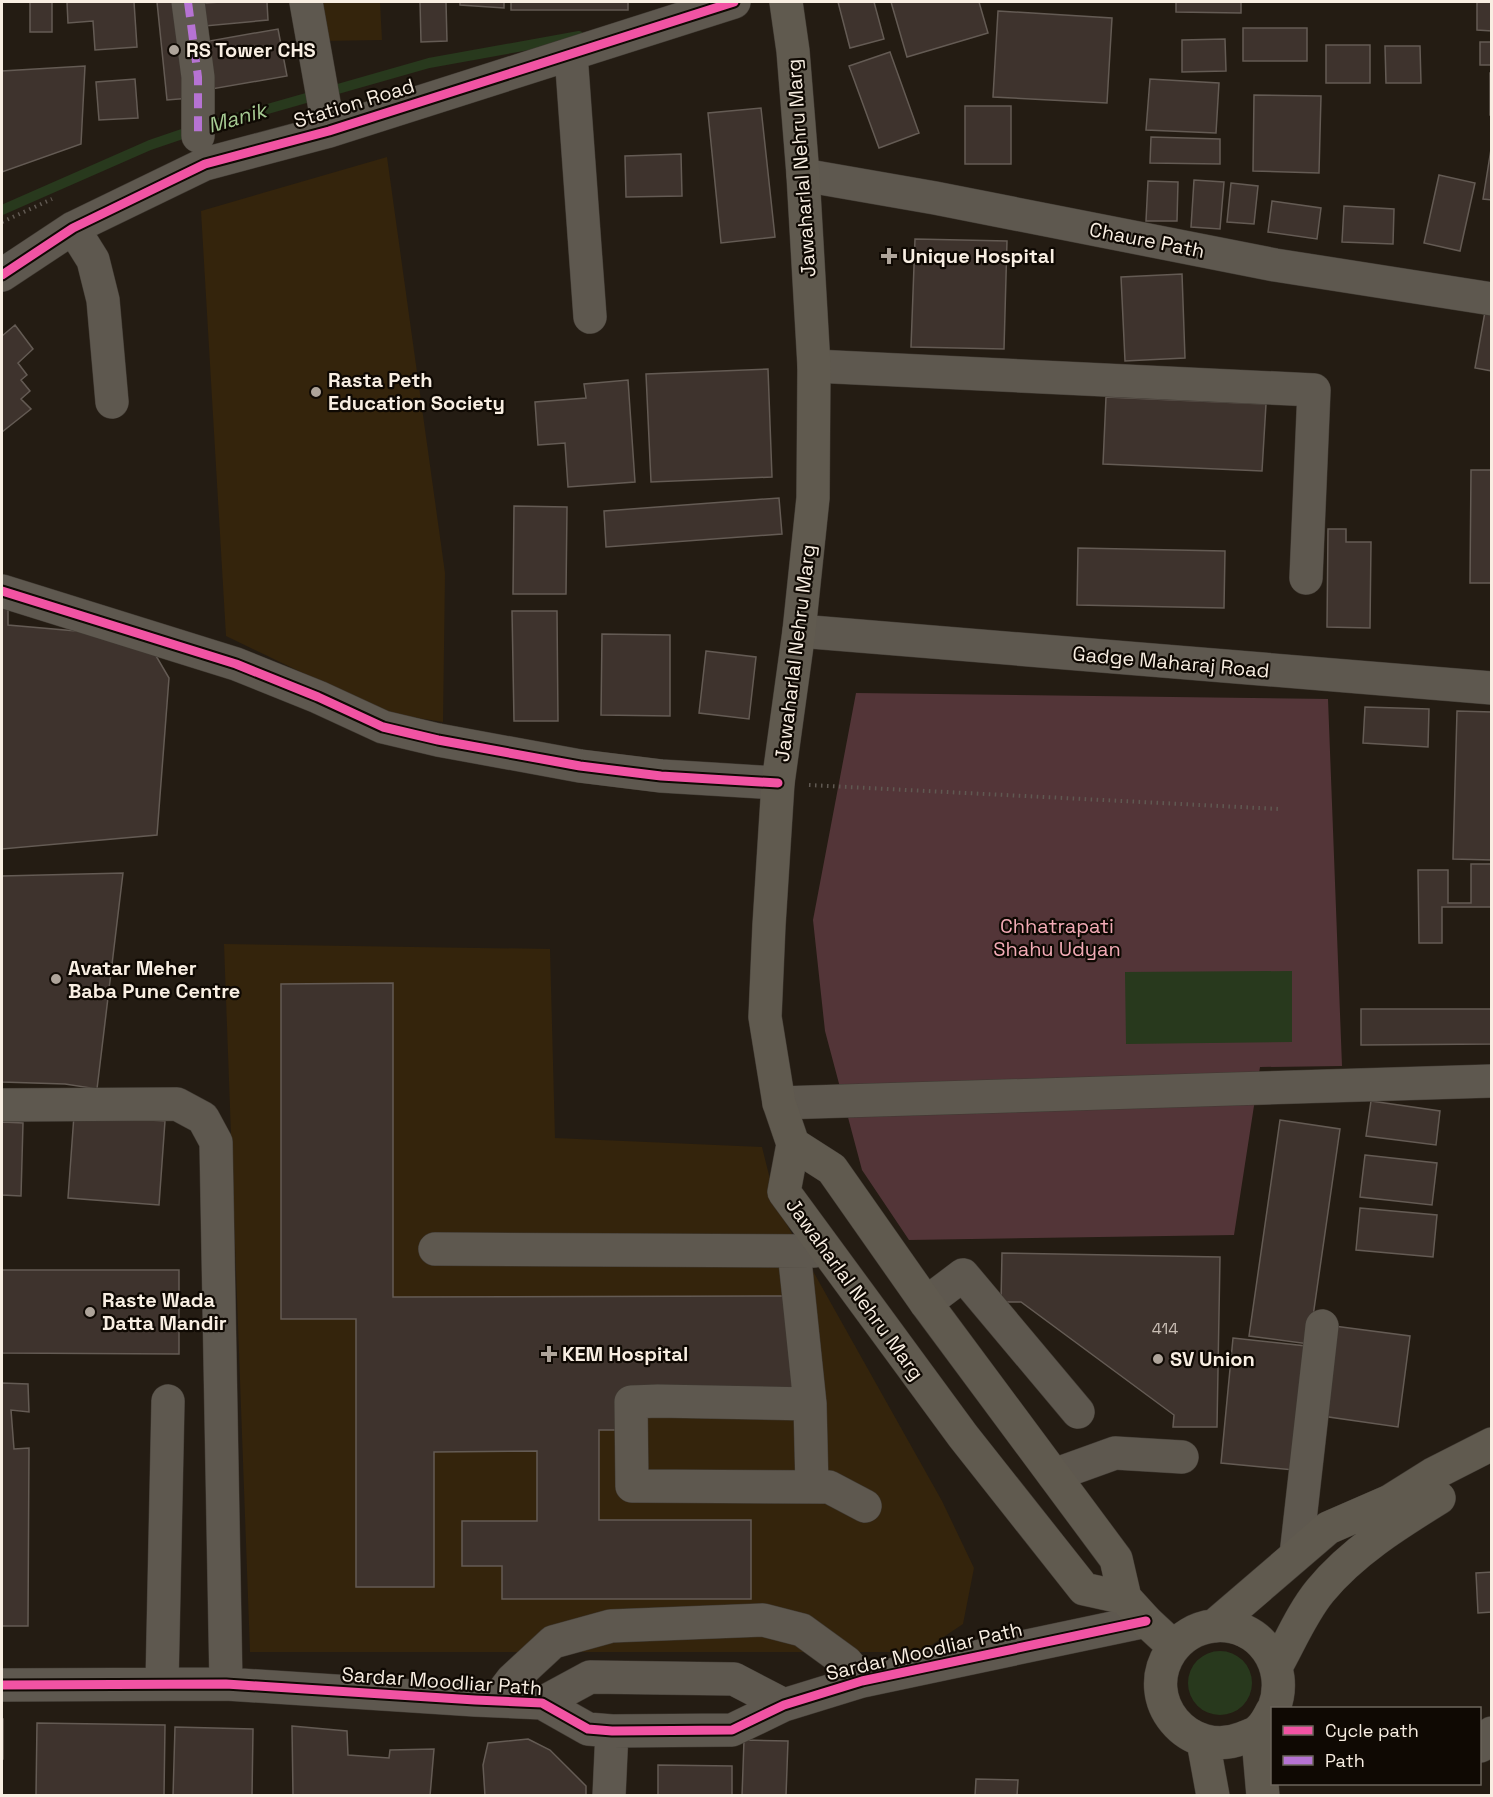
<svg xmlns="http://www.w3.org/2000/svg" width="1493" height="1797" font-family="'Space Grotesk',sans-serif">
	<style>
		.built { fill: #34240c }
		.green { fill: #533538 }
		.water { fill: #28391d }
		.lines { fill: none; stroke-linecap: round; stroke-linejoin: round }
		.stream { stroke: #28391d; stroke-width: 10 }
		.building { fill: #3e332d; stroke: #645b54; stroke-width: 1.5 }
		.minor-casing { stroke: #403a33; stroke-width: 34 }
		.major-casing { stroke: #403a33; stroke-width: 34 }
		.path { stroke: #605952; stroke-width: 4; stroke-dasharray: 1.5 4.5; stroke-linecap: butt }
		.minor { stroke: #5e584f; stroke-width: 33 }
		.major { stroke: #605a4f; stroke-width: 33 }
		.quiet { stroke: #b673d3; stroke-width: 8; stroke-dasharray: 15 8; stroke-linecap: butt }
		.cycleway-casing { stroke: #0f0903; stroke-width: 13 }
		.cycleway { stroke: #f153a3; stroke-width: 9 }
		.poi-dot { fill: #aea49a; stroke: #0f0903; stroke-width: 2 }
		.labels { text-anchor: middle; stroke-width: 4.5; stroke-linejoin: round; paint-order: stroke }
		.number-label { font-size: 16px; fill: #cabfb5 }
		.poi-label { font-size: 20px; font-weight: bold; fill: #f8eee2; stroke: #0f0903; text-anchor: start }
		.street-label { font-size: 20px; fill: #f8eee2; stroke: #0f0903 }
		.park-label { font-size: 20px; fill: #f3abb6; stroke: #0f0903 }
		.water-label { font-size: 21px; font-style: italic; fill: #a7cc94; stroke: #0f0903 }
	</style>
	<rect width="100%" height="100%" fill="#241c13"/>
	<path class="built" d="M320 2H380L382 40 322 41Z
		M387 157 445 573 443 722 386 713 226 636 201 211Z
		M224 944 550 949 555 1138 762 1147 777 1207 942 1501 974 1568 963 1624 921 1652H250Z"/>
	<path class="green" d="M856 693 1328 699 1342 1066 1260 1067 1234 1235 909 1240 862 1170 825 1031 813 920Z"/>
	<path class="water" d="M1292 971V1042L1126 1044 1125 972Z
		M1188 1683a32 32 0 1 1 64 0a32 32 0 1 1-64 0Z"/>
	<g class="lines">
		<path class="stream" d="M2 210 150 145 194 130 429 63 579 36"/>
	</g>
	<path class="building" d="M30 2H52V32H30Z
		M67 2H134L137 47 95 50 93 21 68 23Z
		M157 2H181L191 98 167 100Z
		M221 2H267L268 20 194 27 191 4Z
		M420 2H446L447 41 421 42Z
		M460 2H504V8L460 5Z
		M511 2H628V10H511Z
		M838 2H874L884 39 850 48Z
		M891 2H979L988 33 907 57Z
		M1176 2H1241V13L1176 12Z
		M1477 2H1492V31L1477 30Z
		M998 11 1112 18 1107 103 993 97Z
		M1243 28H1307V61H1243Z
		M278 29 287 76 206 90 198 43Z
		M1225 39 1226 71 1182 72V40Z
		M1480 42H1492V65H1480Z
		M1326 45H1370V83H1326Z
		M1385 46H1420L1421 83H1386Z
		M890 52 919 133 879 148 849 66Z
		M85 66 81 144 2 172V71Z
		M1490 73H1492V115H1490Z
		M135 79 138 118 99 120 96 82Z
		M1150 79 1219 83 1216 133 1146 130Z
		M1254 95 1321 96 1319 173 1253 171Z
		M965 106H1011V164H965Z
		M761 108 775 237 721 243 708 113Z
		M1151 137 1220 139V164L1150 163Z
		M1492 143V200L1483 199Z
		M681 154 682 196 626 197 625 156Z
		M1439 175 1475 183 1460 251 1424 243Z
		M1194 180 1224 182 1220 229 1191 227Z
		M1148 181 1178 182 1177 221H1146Z
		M1231 183 1258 186 1254 224 1227 222Z
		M1272 201 1321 208 1317 239 1268 232Z
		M1344 206 1394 209 1393 244 1342 242Z
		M915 239 1007 241 1004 349 911 347Z
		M1182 274 1185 358 1125 361 1121 277Z
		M1486 306 1492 307V371L1475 368Z
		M15 325 33 349 18 363 27 375 21 380 30 391 21 399 31 409 2 432V336Z
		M768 369 772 477 651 482 646 374Z
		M628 380 635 482 568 487 565 443 538 445 535 402 586 398 584 384Z
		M1106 397 1266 404 1262 471 1103 464Z
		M1471 470H1492V583H1470Z
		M779 498 782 534 606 547 604 511Z
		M514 506 567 507 566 594H513Z
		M1328 529H1346V542H1371L1370 628 1327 627Z
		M1078 548 1225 551 1224 608 1077 605Z
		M2 607 8 608V625L145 637 169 678 157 835 2 849Z
		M512 611H557L558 721H514Z
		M602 634 670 635V716L601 715Z
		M706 651 756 657 749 719 699 713Z
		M1365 707 1429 709 1428 747 1363 743Z
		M1457 711 1492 712V860L1453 859Z
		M1471 864H1492V907H1442V943H1419L1418 870H1448V903H1471Z
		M123 873 97 1089 65 1084 2 1082V876Z
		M393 983V1297L798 1296V1389H622V1430H599V1520H751V1599H502V1566H462V1521H537V1451L434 1452V1587H356V1319H281V984Z
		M1361 1009H1492V1044L1361 1045Z
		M1371 1101 1440 1111 1436 1145 1366 1136Z
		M74 1115 165 1121 159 1205 68 1198Z
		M1280 1120 1340 1129 1309 1344 1249 1336Z
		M2 1122 23 1123 21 1196 2 1195Z
		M1365 1155 1437 1163 1432 1205 1360 1197Z
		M1360 1208 1437 1215 1433 1257 1356 1250Z
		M1002 1253 1220 1257 1217 1427H1173L1174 1415 1021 1302H1001Z
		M2 1270H179V1354L2 1353Z
		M1334 1326 1410 1336 1398 1427 1322 1416Z
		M1233 1338 1306 1346 1294 1470 1221 1463Z
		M2 1383 28 1384 29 1412 11 1410 14 1449 29 1448 28 1626H2Z
		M1492 1572V1612L1478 1613 1476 1573Z
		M2 1719H3V1759H2Z
		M37 1723 165 1725 164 1796H36Z
		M292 1726 347 1731 348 1755 389 1758 390 1750 434 1749 430 1796H293Z
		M175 1727 253 1729 252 1796H173Z
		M528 1739 550 1750 586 1786V1796H485L483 1765 488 1743Z
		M744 1740 788 1741 786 1796H742Z
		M658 1765 732 1766V1796H658Z
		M976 1779 1018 1780 1017 1796H975Z"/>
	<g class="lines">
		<g class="minor-casing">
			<path id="minor" d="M188 2 198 77V136
				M306 2 329 131
				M571 54 590 317
				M803 175 935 198 1275 265 1492 299
				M73 228 93 260 103 300 112 402
				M2 275 73 228 205 164 329 131 734 2
				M814 366 1314 390 1306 578
				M2 591 236 664 318 697 383 727 438 740 580 766 661 776 778 783
				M799 631 1492 688
				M779 1103 1492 1081
				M2 1105 177 1104 203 1118 216 1142 226 1684
				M435 1249 814 1251
				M794 1251 810 1404 658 1401 631 1402 632 1486 829 1487 865 1506
				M926 1303 963 1275 1078 1412
				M810 1404 812 1487
				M1054 1475 1115 1453 1182 1457
				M1296 1555 1322 1326
				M162 1684 168 1401
				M2 1685 226 1684 475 1700 542 1703 588 1729 612 1731 732 1730 784 1705 862 1681 1146 1621
				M496 1701 512 1680 553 1642 611 1626 763 1620 802 1630 846 1662 862 1681
				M542 1703 590 1677 734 1679 784 1705
				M1480 1746 1486 1743 1492 1733
				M609 1796 612 1731"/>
		</g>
		<g class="major-casing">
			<path id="major" d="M786 2 793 51 803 175 814 366 813 498 799 631 778 783 769 925 765 1017 779 1103 793 1144 784 1192 963 1436 1084 1589 1125 1598
				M793 1144 832 1169 926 1303 1116 1559 1125 1598 1146 1621 1174 1647
				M1214 1626 1328 1528 1390 1501 1433 1474 1492 1444
				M1276 1667C1290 1642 1302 1613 1320 1591 1352 1552 1397 1524 1439 1498
				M1272 1711C1269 1717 1265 1725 1259 1730 1255 1734 1248 1736 1243 1738 1189 1760 1138 1700 1171 1651 1181 1637 1196 1628 1213 1626 1260 1621 1290 1667 1274 1708
				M1260 1730 1259 1750 1263 1796
				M1203 1741 1213 1796"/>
		</g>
		<path class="path" d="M2 222 52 199
			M809 785 1279 809"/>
		<use href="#minor" class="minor"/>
		<use href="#major" class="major"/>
		<path class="quiet" d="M188 2 198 77V136"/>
		<g class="cycleway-casing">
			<path id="cycleway" d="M2 275 73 228 205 164 329 131 734 2
				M2 591 236 664 318 697 383 727 438 740 580 766 661 776 778 783
				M2 1685 226 1684 475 1700 542 1703 588 1729 612 1731 732 1730 784 1705 862 1681 1146 1621"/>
		</g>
		<use href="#cycleway" class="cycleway"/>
	</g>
	<g class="poi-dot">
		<circle cx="174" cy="50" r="6"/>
		<path d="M886 247h6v6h6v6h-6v6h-6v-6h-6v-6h6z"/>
		<circle cx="316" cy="392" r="6"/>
		<circle cx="56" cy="979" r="6"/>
		<circle cx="90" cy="1312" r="6"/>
		<path d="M546 1345h6v6h6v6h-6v6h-6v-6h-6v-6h6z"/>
		<circle cx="1158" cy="1359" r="6"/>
	</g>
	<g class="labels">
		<g class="number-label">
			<text x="1165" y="1334">414</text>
		</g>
		<g class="poi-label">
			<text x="186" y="57">RS Tower CHS</text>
			<text x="902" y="263">Unique Hospital</text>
			<text x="328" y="387">Rasta Peth<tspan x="328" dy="23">Education Society</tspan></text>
			<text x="68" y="975">Avatar Meher<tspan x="68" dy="23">Baba Pune Centre</tspan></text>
			<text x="102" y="1307">Raste Wada<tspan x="102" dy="23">Datta Mandir</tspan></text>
			<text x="562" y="1361">KEM Hospital</text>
			<text x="1170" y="1366">SV Union</text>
		</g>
		<g class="street-label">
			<text transform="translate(354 103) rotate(-17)" y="7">Station Road</text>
			<text transform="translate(801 168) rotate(-94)" y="7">Jawaharlal Nehru Marg</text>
			<text transform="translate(1147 240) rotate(11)" y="7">Chaure Path</text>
			<text transform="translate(795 653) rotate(-83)" y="7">Jawaharlal Nehru Marg</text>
			<text transform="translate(1171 662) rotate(5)" y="7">Gadge Maharaj Road</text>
			<text transform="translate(855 1289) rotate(54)" y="7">Jawaharlal Nehru Marg</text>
			<text transform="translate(924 1651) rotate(-13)" y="7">Sardar Moodliar Path</text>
			<text transform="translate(442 1681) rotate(4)" y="7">Sardar Moodliar Path</text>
		</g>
		<g class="park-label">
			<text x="1057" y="933">Chhatrapati<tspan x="1057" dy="23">Shahu Udyan</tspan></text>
		</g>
		<g class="water-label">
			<text transform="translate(237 118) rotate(-16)" y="7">Manik</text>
		</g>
	</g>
	<rect width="1493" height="1797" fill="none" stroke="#f8eee2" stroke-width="6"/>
	<rect x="1271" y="1707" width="210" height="78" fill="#0f0903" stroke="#6c655c" stroke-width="1.5"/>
	<rect x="1283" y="1726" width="30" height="9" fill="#f153a3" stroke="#6c655c" stroke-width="1.5"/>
	<text x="1325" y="1737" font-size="18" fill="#f8eee2">Cycle path</text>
	<rect x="1283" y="1756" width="30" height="9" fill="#b673d3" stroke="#6c655c" stroke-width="1.5"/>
	<text x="1325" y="1767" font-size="18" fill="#f8eee2">Path</text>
</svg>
